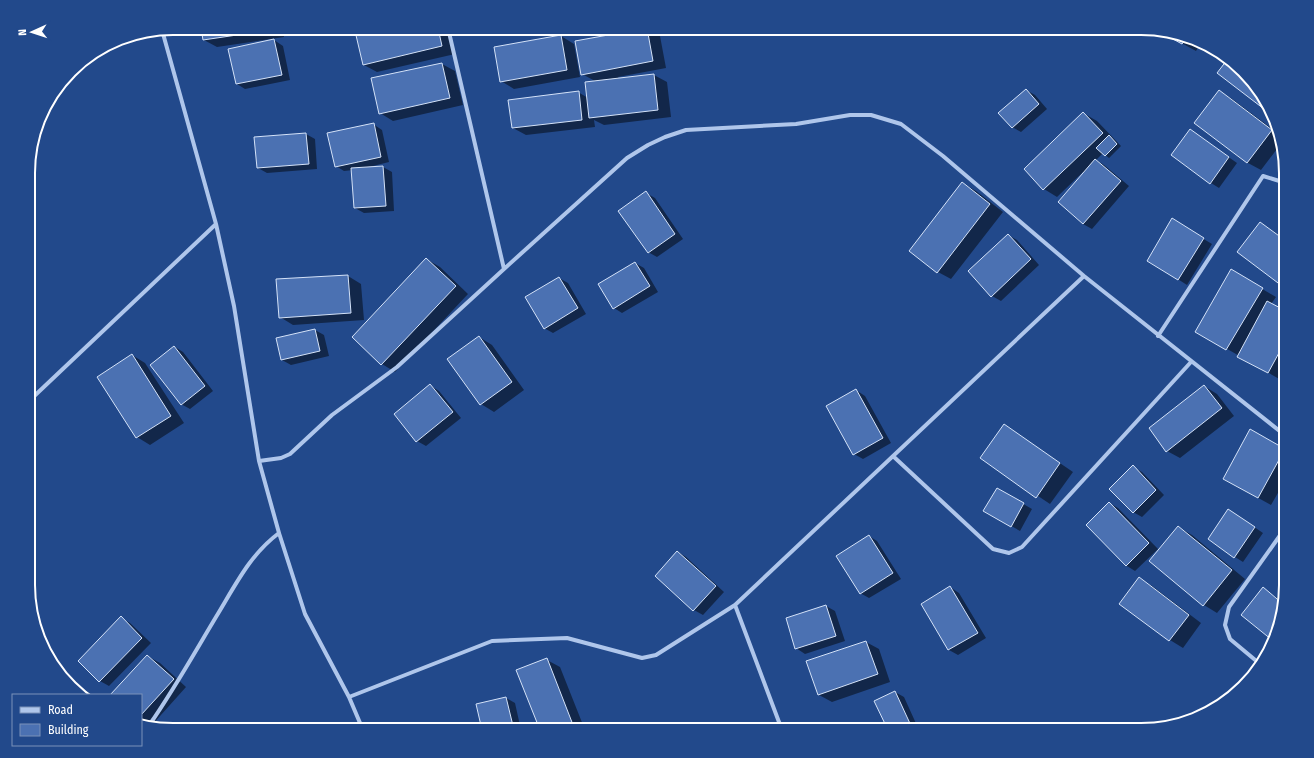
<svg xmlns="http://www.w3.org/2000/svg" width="1314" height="758" font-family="'Fira Sans Condensed',sans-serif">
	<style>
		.shadow { fill: #0007 }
		.building { fill: #4b71b2; stroke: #d4e2f8 }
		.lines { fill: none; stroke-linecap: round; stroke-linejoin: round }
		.street { stroke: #afc6eb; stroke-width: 4 }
		.rim { fill: none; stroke: #fff; stroke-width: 2 }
	</style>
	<rect width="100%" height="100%" fill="#22498b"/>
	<path class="shadow" d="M202 28H283L284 37 217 47 204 40Z
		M292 28H334L301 33Z
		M370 28H449L455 54 377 72 364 65Z
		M491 28H569L502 34Z
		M647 28 660 36 666 68 618 77 619 79 654 75 667 82 671 117 604 125 594 120 595 127 526 135 513 128 578 92 588 98 595 81 582 74Z
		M1165 34 1200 44 1196 51Z
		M561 36 574 44 580 77 514 89 501 81Z
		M274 40 283 46 290 80 245 89 237 84Z
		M442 64 455 71 463 105 393 121 380 113Z
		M1026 90 1035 95 1047 109 1021 132 1012 127Z
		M1219 91 1232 99 1275 131 1280 145 1261 170 1248 163 1195 123Z
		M1083 113 1097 121 1121 146 1109 158 1103 153 1096 160 1104 165 1129 186 1092 229 1083 224 1059 202 1084 173 1083 172 1057 197 1044 189 1025 169Z
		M373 124 382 130 389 162 365 168 383 167 392 172 394 211 364 213 355 208 353 170 344 171 336 166Z
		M1190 130 1237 163 1219 188 1211 183Z
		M306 134 315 139 317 169 267 173 258 168Z
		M962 183 976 191 1003 212 951 279 938 272Z
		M646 193 655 198 683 239 657 257 648 252Z
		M1172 220 1212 244 1187 285 1148 260Z
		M1260 223 1286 240V288Z
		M1008 235 1017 240 1039 265 1001 301 992 296Z
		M426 259 440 267 468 294 395 372 382 364 353 337Z
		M635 263 644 268 658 292 622 313 614 308Z
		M1232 271 1276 297 1271 304 1286 312V372L1281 380 1196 331Z
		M348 276 361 284 364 320 293 325 280 317 277 280Z
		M559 278 568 283 586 314 553 333 544 328Z
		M315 330 324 335 329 356 291 365 282 360 277 339Z
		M479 337 492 345 524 390 494 412 481 404Z
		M175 347 183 352 213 391 190 409 181 404Z
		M132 355 145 363 184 423 150 445 137 437Z
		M431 386 439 391 461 418 426 446 417 441Z
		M1204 386 1217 394 1234 416 1180 458 1167 451Z
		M856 390 865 396 891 443 863 459 854 454Z
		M1004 425 1073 472 1050 504 981 458Z
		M1250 431 1286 451V479L1271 505 1224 479Z
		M1133 467 1142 472 1164 495 1142 517 1133 512Z
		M997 489 1032 509 1020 531 985 511Z
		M1109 503 1118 508 1158 549 1135 571 1127 566 1087 525Z
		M1238 516 1263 533 1243 562 1235 557Z
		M1178 527 1192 535 1245 579 1217 613 1204 605Z
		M869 536 877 541 901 579 869 598 860 593Z
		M678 552 686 557 724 592 703 615 694 610 656 576Z
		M1139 579 1152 586 1201 623 1183 648 1170 640 1121 603Z
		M29 585 36 590 29 603Z
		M950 587 959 593 986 638 958 655 949 650 922 604Z
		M1263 589 1283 602 1272 639 1242 615Z
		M826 606 835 611 845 641 805 654 796 648Z
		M121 618 130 623 151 643 109 686 100 681 79 661Z
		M866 642 879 649 890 682 832 702 819 695Z
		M147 656 160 663 186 687 152 725 141 722V695H112Z
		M547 660 560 667 585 730H541Z
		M895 692 904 697 919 730H889Z
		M506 698 515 703 521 730H483Z"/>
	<path class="building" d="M201 28H271V30L203 40Z
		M366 28H438L442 46 363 65 355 31Z
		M647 28 653 61 581 75 575 41Z
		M1162 33 1185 40 1182 44Z
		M561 35 567 70 500 82 494 47Z
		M274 39 282 75 236 84 228 49Z
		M1227 60 1262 92 1266 106 1264 109 1217 73Z
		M442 63 450 98 379 114 371 78Z
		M654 74 658 110 589 118 585 82Z
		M1026 89 1039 104 1012 128 998 113Z
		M1219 90 1272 130 1247 163 1194 123Z
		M579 91 582 120 512 128 508 100Z
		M1083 112 1103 133 1043 190 1024 169Z
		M374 123 381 157 335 167 327 133Z
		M1190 129 1229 157 1210 184 1171 155Z
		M306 133 309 164 257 168 254 137Z
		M1109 135 1117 144 1105 156 1096 148Z
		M1095 159 1121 181 1083 224 1058 202Z
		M383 166 386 206 354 208 351 168Z
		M962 182 990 204 937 273 909 251Z
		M646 191 675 234 648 253 618 211Z
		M1172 218 1204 238 1178 280 1147 261Z
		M1260 222 1286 241V289L1237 252Z
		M1008 234 1031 259 991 297 968 271Z
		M426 258 456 286 381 365 352 337Z
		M635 262 650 286 613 309 598 284Z
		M1231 269 1263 288 1226 350 1195 332Z
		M348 275 351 313 279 318 276 279Z
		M559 277 578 308 544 329 525 297Z
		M1267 301 1286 311V340L1268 373 1237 357Z
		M315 329 320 351 281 360 276 338Z
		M479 336 512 382 480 405 447 359Z
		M174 346 205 386 181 405 150 365Z
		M132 354 171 416 136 438 97 377Z
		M430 384 453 412 416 442 394 414Z
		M1204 385 1222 408 1166 452 1149 428Z
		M856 389 883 438 853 455 826 406Z
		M1004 424 1060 463 1036 498 980 458Z
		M1250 429 1285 449 1258 498 1223 479Z
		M1133 465 1156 490 1133 513 1109 489Z
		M997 488 1024 503 1011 527 983 511Z
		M1109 502 1149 543 1126 566 1086 525Z
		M1228 509 1255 527 1234 558 1208 539Z
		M1178 526 1232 570 1203 606 1149 561Z
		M869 535 893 573 860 594 836 556Z
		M677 551 716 586 693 611 655 576Z
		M1139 577 1189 615 1169 641 1119 604Z
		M950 586 978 633 948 650 921 604Z
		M1263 587 1283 604 1272 640 1241 615Z
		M826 605 836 636 795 649 786 618Z
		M121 616 142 638 99 682 78 661Z
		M866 641 878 674 818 695 806 661Z
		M147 655 174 679 141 715V695H110Z
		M547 658 575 730H540L516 670Z
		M895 691 913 730H888L874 701Z
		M506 697 514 730H482L476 704Z"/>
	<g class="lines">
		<path class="street" d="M448 28 504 269
			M162 30 216 224 234 306 259 461 279 533 305 614 349 697 363 730
			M1158 336 1263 176 1286 183
			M29 401 216 224
			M894 457 993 549 1009 553 1022 547 1191 362
			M259 461 281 458 290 454 332 415 397 367 504 269 627 158 648 145 665 137 686 130 796 124 850 115H871L901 124 943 156 1084 276 1286 436
			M735 605 782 730
			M1260 664 1230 639 1225 625 1229 607 1286 527
			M349 697 492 641 567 638 642 658 656 655 735 605 1084 276
			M150 724C175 688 196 650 219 612 237 582 251 554 279 533"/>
	</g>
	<path d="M0 0H1314V758H0ZM173 35H1141A138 138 0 0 1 1279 173V585A138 138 0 0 1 1141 723H173A138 138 0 0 1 35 585V173A138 138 0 0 1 173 35Z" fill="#22498b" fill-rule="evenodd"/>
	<path class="rim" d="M173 35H1141A138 138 0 0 1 1279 173V585A138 138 0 0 1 1141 723H173A138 138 0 0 1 35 585V173A138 138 0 0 1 173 35Z"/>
	<rect x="12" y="694" width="130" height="52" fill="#22498b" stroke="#7a92b9"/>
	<rect x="20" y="707" width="20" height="6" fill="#afc6eb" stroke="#7a92b9"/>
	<text x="48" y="714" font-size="12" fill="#ffffff">Road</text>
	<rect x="20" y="724" width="20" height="12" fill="#4b71b2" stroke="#7a92b9"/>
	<text x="48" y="734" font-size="12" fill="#ffffff">Building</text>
	<g transform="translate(32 32) rotate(267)" stroke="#22498b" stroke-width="3" paint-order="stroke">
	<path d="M0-3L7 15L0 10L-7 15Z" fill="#ffffff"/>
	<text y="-6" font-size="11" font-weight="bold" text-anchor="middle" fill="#ffffff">N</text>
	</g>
</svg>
